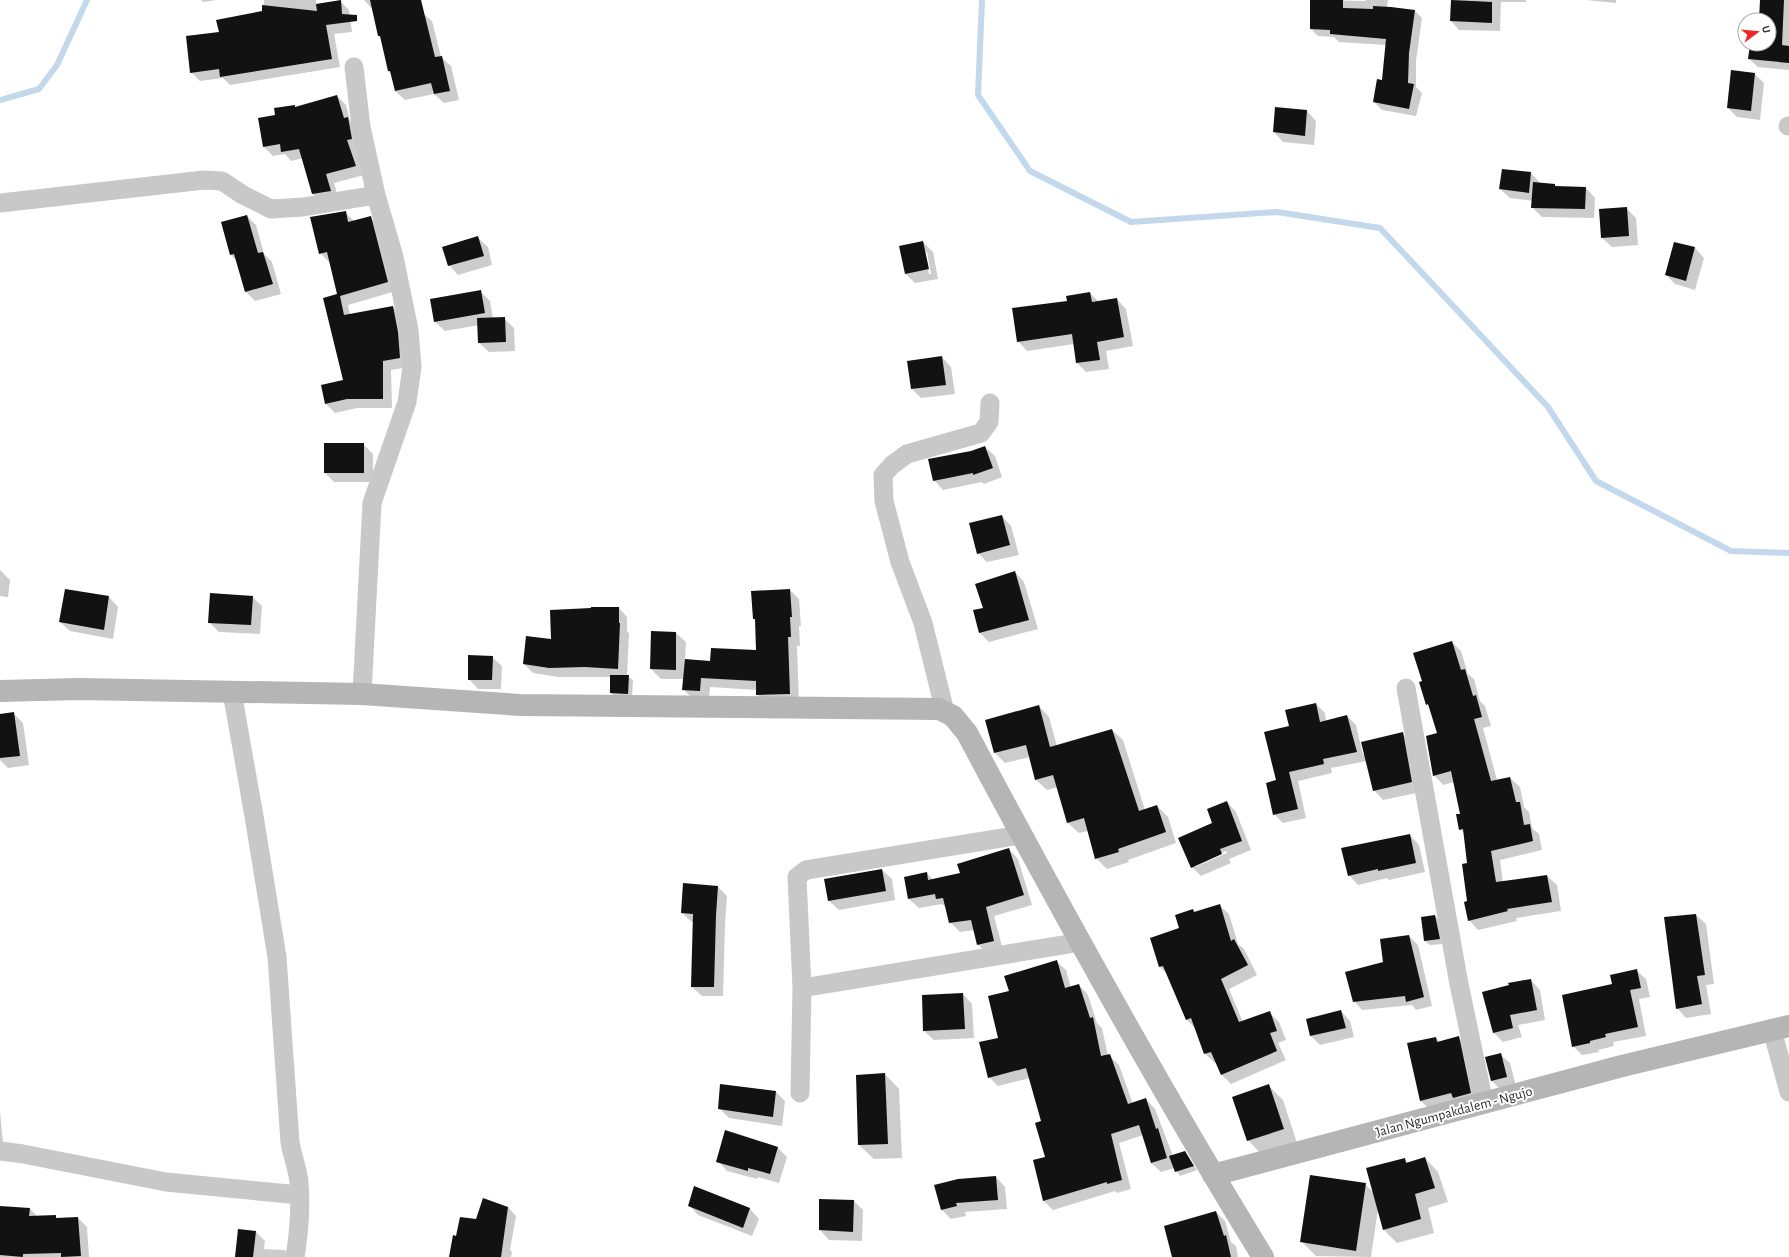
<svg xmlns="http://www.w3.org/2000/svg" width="1789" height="1257" font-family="'Alegreya Sans',sans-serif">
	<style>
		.shadow { fill: #0003; fill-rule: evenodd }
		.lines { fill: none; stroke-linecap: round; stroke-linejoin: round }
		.stream { stroke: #c3d8eb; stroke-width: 6 }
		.building { fill: #121212 }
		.street { stroke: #c8c8c8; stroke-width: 19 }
		.secondary { stroke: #b5b5b5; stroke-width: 22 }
		.labels { text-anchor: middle; stroke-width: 4; stroke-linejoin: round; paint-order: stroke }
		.street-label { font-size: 14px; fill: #2b2b2b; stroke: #fff }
	</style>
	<rect width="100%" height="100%" fill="#fff"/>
	<path class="shadow" d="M201 0H216L203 2Z
		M264 0H316V5L340 1 349 10 352 32 334 34 340 67 230 85 223 78 200 81 191 72 220 33 263 12Z
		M364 0H407L432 21 441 57 451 66 459 100 444 103 434 94 405 100 395 91 392 74 388 71 382 39 379 36 373 10Z
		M1311 0 1365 1 1366 0H1388L1387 8 1415 11 1422 18 1416 61V87L1422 93 1416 116 1382 110 1374 102 1383 81 1386 45 1339 42 1334 37 1318 36 1311 29Z
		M1452 0H1526V2H1501L1500 31 1459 30 1451 21Z
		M1586 0H1616V3Z
		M1761 0H1789V70L1758 67 1749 59 1751 44H1769V20H1760Z
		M1754 73 1764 83 1760 120 1737 117 1728 108Z
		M337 96 346 105 350 120 357 127 361 147 356 149 364 175 334 183 339 200 322 203 313 194 303 158 291 161 285 154 273 156 264 147 276 116 294 106 296 108Z
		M1276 108 1307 111 1316 121 1314 145 1283 142 1274 132Z
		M1503 170 1531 173 1540 183 1555 185 1557 187 1586 188 1595 198 1594 218 1542 217 1532 207 1533 201 1510 198 1500 189Z
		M1626 208 1636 218 1638 245 1612 247 1602 238Z
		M345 212 354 221 370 217 379 226 396 291 348 305 350 315 393 307 402 316 409 367 391 370 392 408H357L335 413 326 404 345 381 338 295 330 262H329L320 253Z
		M247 216 256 225 264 254 272 262 281 294 255 301 246 292 236 260 231 255Z
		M478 238 488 247 492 265 458 275 449 265Z
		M923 242 933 252 938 279 915 283 906 274 900 247ZM925 252H927L931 274H929Z
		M1695 248 1704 258 1695 290 1675 284 1666 275Z
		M480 291 490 301 493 319 504 318 514 328 515 351 489 352 479 343V325L445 331 435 322Z
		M1090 293 1099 302 1117 299 1126 309 1133 346 1106 351 1109 369 1086 372 1077 363 1074 344 1027 351 1018 341 1068 302Z
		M942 357 951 367 955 394 921 398 912 389Z
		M363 444 373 454V482H334L325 473Z
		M985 447 995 456 1002 477 984 484 982 482 943 490 934 480 972 452Z
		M1002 516 1011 526 1019 555 987 562 978 553Z
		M0 570 10 580 8 597 0 596Z
		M1015 572 1024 582 1038 629 989 642 980 633 984 608Z
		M66 590 109 597 118 607 113 639 70 631 60 622Z
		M790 590 799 599 801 626H799L800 646H797L799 703 767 704 757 694V690L710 687 709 700 693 699 683 689 684 679H661L651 669 652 632 676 633 686 642 685 660 711 662 757 651 756 621 754 619Z
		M252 597 262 606 260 634 219 632 209 622Z
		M619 608 627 617V632L629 633 627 676 633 680 632 698 615 697 611 693V677H559L533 673 524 664 552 641Z
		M1452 642 1461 651 1468 674 1474 679 1480 701 1485 706 1491 726 1483 728 1497 780 1510 778 1520 787 1524 807 1529 812 1532 828 1539 834 1542 850 1500 860 1503 882 1547 876 1557 885 1561 911 1516 918 1517 921 1478 930 1469 920 1468 864 1464 833 1460 829 1461 814 1454 782 1443 785 1434 775 1438 734 1430 708 1427 704 1423 682Z
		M492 657 502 666 501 689H478L469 679Z
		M1316 704 1325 713 1326 721 1347 716 1356 725 1363 755 1402 733 1412 743 1421 792 1383 800 1374 790 1367 761 1331 768 1332 773 1298 781 1306 818 1283 823 1274 814 1277 781 1290 727Z
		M1039 706 1049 717 1057 746 1112 730 1123 740 1145 810 1157 806 1168 817 1176 843 1128 860 1129 862 1107 869 1096 858 1088 831 1079 833 1068 823 1058 787 1047 790 1036 780 1030 757 1005 763 995 753Z
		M13 713 23 723 29 765 8 768 0 760V715Z
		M1227 802 1236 812 1251 850 1229 859 1231 863 1201 876 1192 867 1213 823ZM1226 851 1227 853 1195 867V865Z
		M1410 835 1419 845 1425 872 1389 880 1387 878 1358 885 1349 875Z
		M1009 849 1018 859 1032 905 994 916 1003 950 987 954 978 944 975 930 960 932 950 922 947 908 942 904 919 908 909 899 927 873 933 880 961 874Z
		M882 870 892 879 895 900 839 910 829 901 825 880Z
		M718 887 727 896 725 925 723 996H702L692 987 694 922H692L682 913Z
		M1219 905 1229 914 1238 944 1244 949 1257 975 1229 989 1243 1022 1270 1013 1279 1022 1286 1040 1278 1043 1286 1060 1231 1084 1221 1074 1217 1063H1215L1205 1054 1196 1029 1187 1020 1167 974 1160 967 1192 910 1195 913Z
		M1696 915 1706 924 1714 984 1706 985 1711 1014 1686 1018 1677 1008Z
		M1435 916 1440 921 1444 944 1430 945 1425 941 1422 918Z
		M1409 936 1418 945 1432 1006 1416 1010 1412 1005 1362 1010 1354 1001Z
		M1056 961 1066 970 1071 988 1079 985 1088 995 1097 1023 1102 1028 1108 1056 1109 1055 1119 1065 1133 1104 1146 1099 1155 1109 1173 1156 1184 1152 1197 1170 1180 1176 1174 1168 1161 1172 1151 1163 1143 1135 1119 1143 1131 1189 1117 1193 1115 1191 1053 1210 1044 1201 1034 1161 1047 1158 1042 1122 1030 1078 998 1086 989 1077 1010 992Z
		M1637 971 1646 979 1650 997 1639 999 1646 1036 1613 1042 1614 1046 1598 1050 1599 1052 1582 1055 1573 1046 1613 984Z
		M1531 980 1540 990 1545 1020 1518 1025 1522 1037 1503 1042 1494 1033Z
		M963 994 972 1004 974 1038 934 1040 924 1031Z
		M1341 1011 1350 1021 1354 1037 1320 1045 1311 1036 1307 1020Z
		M1458 1037 1468 1047 1480 1103 1430 1110 1421 1101 1436 1038 1440 1042Z
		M1500 1054 1510 1063 1516 1086 1501 1090 1491 1080Z
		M885 1074 899 1089 902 1158 874 1159 859 1145Z
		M1269 1086 1283 1100 1297 1143 1262 1155 1248 1140Z
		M776 1092 785 1101 782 1126 729 1118 720 1109Z
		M0 1112 3 1142H0Z
		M726 1131 778 1148 787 1157 779 1183 758 1177 757 1179 727 1171 718 1161Z
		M1425 1158 1438 1172 1448 1202 1428 1208 1434 1233 1397 1243 1384 1230 1378 1209 1371 1257 1316 1256 1302 1242 1365 1184 1374 1193 1404 1159 1409 1163Z
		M996 1177 1005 1187 1007 1209 965 1212 966 1216 951 1219 942 1210 935 1185Z
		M695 1187 750 1209 759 1219 752 1236 698 1215 689 1205Z
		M820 1200 854 1201 863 1210 862 1241 829 1240 820 1230Z
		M0 1207 30 1209 38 1217 55 1216 58 1219 78 1218 87 1227 89 1257H0Z
		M508 1207 516 1216 510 1250 512 1252 511 1257H450L457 1237 477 1221Z
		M1216 1212 1225 1221 1231 1242 1236 1246 1238 1257H1172Z
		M256 1232 265 1241 264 1249 285 1250 291 1257H236Z"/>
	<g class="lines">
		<path class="stream" d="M982 0 978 95 1030 171 1131 222 1277 212 1380 228 1548 407 1596 481 1731 551 1789 553
			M0 100 39 89 57 65 87 0"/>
	</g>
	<path class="building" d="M341 0 342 14 357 15V21L326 25 332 59 220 77 219 69 190 73 186 36 219 32 216 20 262 11V5L317 11 316 4Z
		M370 0H421L435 57 442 56 450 91 434 94 431 83 395 91 390 71H388L380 36H378Z
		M1310 0H1343V8L1373 9V6L1391 7 1415 10 1409 53 1408 83 1414 84 1409 109 1373 102 1377 79 1382 80 1386 39 1330 34V30L1310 29Z
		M1451 0 1492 2V23L1450 21Z
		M1760 0H1784L1782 45 1789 46V63L1748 59 1750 44H1769V20H1759Z
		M1731 70 1755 73 1751 111 1727 108Z
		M337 95 344 118 348 117 352 139 347 140 356 166 326 174 331 191 312 194 299 149 281 152 280 144 263 147 258 118 275 115 274 108 295 105V107Z
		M1275 107 1307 110 1305 136 1273 132Z
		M1502 169 1531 172 1529 193 1499 189Z
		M1533 182 1555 184V186L1586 187 1585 209 1531 208Z
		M1627 207 1629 236 1601 238 1599 209Z
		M346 211 348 222 371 216 388 282 340 296 344 315 393 306 398 332 400 358 383 361V399H347L325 404 321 385 343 380 323 298 337 294 327 252 319 254 310 217Z
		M247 215 258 253 263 252 273 284 245 292 234 254 230 255 221 222Z
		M478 236 484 256 448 266 442 247Z
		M923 241 929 269 905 274 899 246Z
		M1674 242 1695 247 1686 281 1665 275Z
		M481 290 485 313 434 322 430 299Z
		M1090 292 1092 302 1117 298 1124 337 1097 342 1100 360 1076 363 1072 334 1017 342 1012 308 1067 301 1066 296Z
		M505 317 506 342 478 343 477 318Z
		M942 356 946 385 911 389 907 361Z
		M324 443H364V473H324Z
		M985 446 993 468 973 475V473L933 481 928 459 971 451Z
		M1002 515 1010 545 977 554 969 523Z
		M1015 571 1029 620 979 633 973 610 983 608 975 584Z
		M65 589 109 596 104 630 59 622Z
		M790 589 792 617H790L791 637H788L790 694 756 695V681L701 678 700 691 682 690 685 659 710 661 711 648 756 650 755 619H753L751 591Z
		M210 593 253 596 251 625 208 623Z
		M591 607H619V623H620L618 669 585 667 549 668 523 664 526 636 551 639 550 610 591 608Z
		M651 631 676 632V670L650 669Z
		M1452 641 1461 670 1465 669 1473 696 1476 695 1482 717 1474 719 1491 781 1510 777 1516 802H1520L1524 825 1530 824 1533 841 1491 851 1496 882 1547 875 1552 902 1507 909 1508 911 1468 921 1464 902 1467 901 1462 864 1467 863 1463 829 1459 830 1456 814H1460L1451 771 1433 776 1426 736 1437 733 1428 704 1426 705 1419 682 1422 681 1413 653Z
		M468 655 493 656 492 680H468Z
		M610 675H629L628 694 610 693Z
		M1316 703 1320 722 1347 715 1357 752 1323 759 1324 764 1289 772 1298 809 1273 815 1266 783 1276 780 1264 732 1289 726 1285 710Z
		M1039 705 1050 747 1112 729 1139 811 1157 805 1166 832 1118 849 1119 852 1095 859 1084 818 1067 823 1053 775 1035 780 1026 745 994 753 985 720Z
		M14 712 20 756 0 758V714Z
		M1403 732 1412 782 1373 791 1361 742Z
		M1227 801 1242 841 1220 849 1222 854 1191 868 1178 838 1212 823 1207 809Z
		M1410 834 1416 863 1378 871V869L1348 876 1341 848Z
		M1009 848 1024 895 986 907 994 941 977 945 971 920 949 923 943 898 936 899 935 894 908 899 904 877 927 872 928 880 960 873 957 864Z
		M882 869 886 891 828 901 824 879Z
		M683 883 718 886 716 915 714 987H691L693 914 681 913Z
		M1220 904 1231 941 1234 939 1248 965 1221 979 1239 1022 1270 1011 1277 1031 1270 1033 1277 1051 1221 1075 1211 1052 1204 1054 1191 1018 1186 1020 1163 966 1159 967 1150 938 1179 928 1175 915 1193 909 1194 912Z
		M1696 914 1705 975 1697 976 1702 1004 1676 1009 1664 917Z
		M1435 915 1440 939 1424 941 1421 917Z
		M1409 935 1424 997 1406 1002 1405 996 1353 1002 1345 972 1383 962 1380 939Z
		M1057 960 1065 988 1079 984 1090 1018 1093 1017 1101 1056 1110 1054 1128 1104 1146 1098 1156 1129 1158 1128 1167 1158 1151 1163 1139 1125 1111 1134 1122 1180 1107 1184V1182L1043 1201 1033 1160 1045 1157 1035 1123 1041 1121 1026 1068 988 1078 979 1042 998 1038 988 996 1009 991 1004 976Z
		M1637 969 1641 988 1630 990 1638 1027 1605 1034 1606 1037 1590 1041V1043L1572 1047 1562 995 1612 984 1610 975Z
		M1531 979 1537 1010 1510 1015 1513 1028 1493 1033 1482 992 1509 985 1508 983Z
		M963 993 965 1029 923 1031 922 995Z
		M1341 1010 1346 1028 1310 1036 1306 1019Z
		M1459 1036 1471 1093 1453 1098 1451 1093 1420 1101 1407 1043 1436 1037 1437 1042Z
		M1501 1053 1507 1077 1491 1081 1485 1057Z
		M885 1073 888 1144 858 1145 856 1075Z
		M720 1084 776 1091 773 1117 718 1109Z
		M1269 1084 1284 1129 1247 1141 1232 1097Z
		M725 1130 778 1147 770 1174 748 1168V1171L716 1162Z
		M1185 1151 1194 1166 1175 1172 1169 1156Z
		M1425 1157 1435 1188 1415 1194 1421 1219 1383 1230 1366 1168 1405 1158 1406 1163Z
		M1310 1175 1366 1183 1356 1251 1300 1242Z
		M996 1176 998 1200 956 1203 957 1206 941 1210 934 1185 958 1179Z
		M694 1186 750 1208 743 1228 688 1206Z
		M483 1198 508 1207 501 1257H449L453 1235 456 1236 460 1217 476 1219Z
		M819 1199 854 1200 853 1232 819 1230Z
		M0 1206 30 1208 29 1216 56 1215V1218L78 1217 81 1256 61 1257V1253L23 1254V1257L0 1255Z
		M1216 1211 1224 1236 1226 1235 1231 1257H1172L1164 1226Z
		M238 1229 256 1231 253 1257H235Z"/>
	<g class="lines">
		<path class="street" d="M354 67 361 127 376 195 394 257 409 330 412 367 407 402 372 503 362 694
			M1788 126H1789
			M0 203 204 180 222 181 243 195 271 209 303 207 376 195
			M1406 688 1459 984 1484 1103
			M232 692 254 816 277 957 290 1142C292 1155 298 1170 299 1182 301 1207 299 1233 295 1257
			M945 712 923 623 900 562 884 501 883 475 892 465 907 454 981 433 989 422 990 403
			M802 988 1081 942
			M1772 1030 1789 1092
			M800 1093 802 988 797 877 806 870 1021 835
			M0 1151 23 1154 166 1182 299 1195"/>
		<path class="secondary" d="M0 691 79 689 362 694 520 705 939 709 953 716 967 733C1061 910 1158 1086 1263 1257
			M1213 1175 1622 1066 1789 1026"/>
	</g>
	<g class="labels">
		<g class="street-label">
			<text transform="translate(1454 1111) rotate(-15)" y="5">Jalan Ngumpakdalem - Ngujo</text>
		</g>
	</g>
	<g transform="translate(1757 32) rotate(74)"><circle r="19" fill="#ffffff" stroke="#aaaaaa"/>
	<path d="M0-3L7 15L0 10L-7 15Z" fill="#ea2926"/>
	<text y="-6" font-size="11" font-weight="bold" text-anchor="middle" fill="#2b2b2b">U</text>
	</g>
</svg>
